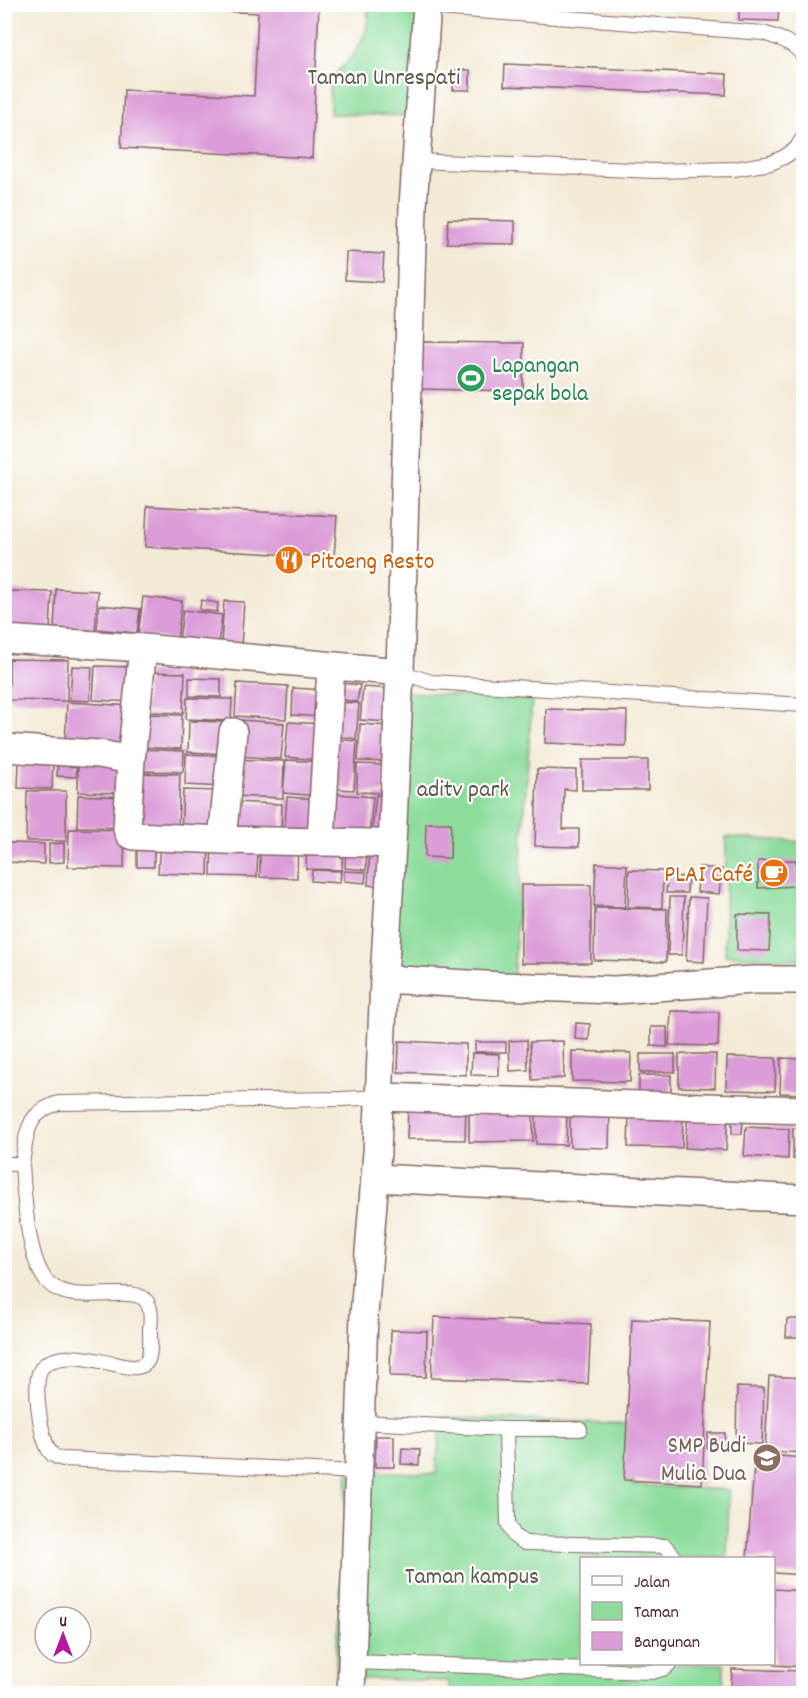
<svg xmlns="http://www.w3.org/2000/svg" width="808" height="1698" font-family="Dekko,sans-serif">
	<style>
		.green { fill: #8cdd9c; stroke: #6b7e64; stroke-width: 1.5 }
		.building { fill: #db9cd8 }
		.lines { fill: none; stroke-linecap: round; stroke-linejoin: round }
		.service-casing { stroke: #856667; stroke-width: 16 }
		.minor-casing { stroke: #856667; stroke-width: 30 }
		.service { stroke: #fff; stroke-width: 14 }
		.minor { stroke: #fff; stroke-width: 27 }
		.labels { text-anchor: middle; stroke-width: 4.5; stroke-linejoin: round; paint-order: stroke }
		.park-label { font-size: 24px; fill: #5e584d; stroke: #fff }
		.leisure-label { font-size: 24px; fill: #27864d; stroke: #fff; text-anchor: start }
		.food-label { font-size: 24px; fill: #c56008; stroke: #fff; text-anchor: start }
		.education-label { font-size: 24px; fill: #785e54; stroke: #fff; text-anchor: end }
	</style>
	<rect width="100%" height="100%" fill="#fff"/>
	<filter id="ink" filterUnits="userSpaceOnUse"><feTurbulence type="fractalNoise" baseFrequency=".0167" numOctaves="2"/><feDisplacementMap in="SourceGraphic" scale="12" xChannelSelector="R" yChannelSelector="G"/><feConvolveMatrix kernelMatrix="1 2 1 2 8 2 1 2 1" color-interpolation-filters="sRGB"/></filter>
	<filter id="wash" filterUnits="userSpaceOnUse"><feTurbulence type="fractalNoise" baseFrequency=".008" numOctaves="4" result="noise"/><feDisplacementMap in="SourceGraphic" scale="24" xChannelSelector="R" yChannelSelector="G"/><feGaussianBlur stdDeviation="1.35" result="paint"/><feColorMatrix in="noise" values="0 0 0 0 0 0 0 0 0 0 0 0 0 0 0 0 0 1.4 0 .05"/><feComposite in="paint" operator="in"/></filter>
	<g filter="url(#wash)">
		<rect width="100%" height="100%" fill="#f3ebd6"/>
		<path class="green" d="M367 5H427L419 116 330 114V79C352 59 373 36 367 5Z
			M405 692 532 700 512 995 386 986Z
			M726 837 803 842V961L725 955Z
			M441 1417 634 1424 633 1485 729 1490 727 1558H582V1664H724L723 1693 449 1694V1681L337 1678 336 1661 348 1470 436 1474Z"/>
		<g id="blocks">
			<path class="building" d="M136 4H319L312 158 121 148 124 90 254 96 258 13 136 7Z
				M739 4H779L778 21 739 20Z
				M505 64 727 74 726 95 504 86Z
				M453 70H470V90H453Z
				M448 219 515 221V244L447 243Z
				M346 252 384 254 382 282 345 280Z
				M419 342 524 343 523 391 417 389Z
				M147 506 337 516 334 557 145 547Z
				M56 589 98 591 95 631 54 628Z
				M9 591 52 592 50 631 7 630Z
				M143 597 182 601 177 640 138 635Z
				M201 600 218 603 217 612 200 610Z
				M224 601 244 602 241 647 221 645Z
				M99 605 140 609 137 633 97 629Z
				M183 610 222 615 218 646 179 641Z
				M9 659 68 660 67 701 9 700Z
				M72 666 92 667 90 701 70 700Z
				M95 666 135 667 134 702 93 700Z
				M147 672 185 673 183 713 145 712Z
				M189 678 221 679V697L189 696Z
				M237 683 288 686 286 719 235 716Z
				M340 683 360 685 357 702 337 699Z
				M363 687 391 689 389 722 360 720Z
				M293 688 325 690 324 717 292 715Z
				M187 698 232 699 231 721 186 719Z
				M67 702 132 706 129 749 65 745Z
				M336 702 359 703 356 739 332 736Z
				M546 709 627 711 626 746 545 743Z
				M142 714 182 715 181 749 141 747Z
				M239 720 284 723 281 759 237 756Z
				M189 721 228 722 226 754 188 752Z
				M288 722 323 724 320 760 285 757Z
				M360 724 389 726 387 762 358 761Z
				M328 739 357 741 354 790 325 788Z
				M138 749 184 751 183 772 137 771Z
				M186 754 227 756 225 787 185 785Z
				M4 758H11V784H4Z
				M58 759 77 760 76 777 57 776Z
				M233 759 284 761 283 798 231 796Z
				M286 760 322 762 319 796 283 793Z
				M582 760H648V790H582Z
				M19 762H53L52 789 18 788Z
				M78 762 124 763 123 793 78 792Z
				M357 764 384 765 383 793 357 792Z
				M537 769 576 770V790L564 789 563 829H579V847L535 846Z
				M135 773 180 774 178 830 134 828Z
				M183 790 219 791 218 834 181 833Z
				M27 791H66V841H26Z
				M326 793 373 797 369 838 322 833Z
				M78 795 122 797 121 828 77 827Z
				M376 795 389 797 384 840 371 838Z
				M287 797 317 799 315 840 284 838Z
				M230 802 282 804 281 839 228 837Z
				M426 823H451L450 858 425 857Z
				M69 829 125 830 124 868 68 867Z
				M160 839 209 841 208 875 158 873Z
				M137 840H154V867H137Z
				M212 841 258 842 257 877 211 876Z
				M260 842H298L297 878 260 877Z
				M307 842 343 844 342 870 306 869Z
				M9 843 44 844V864L8 862Z
				M64 843V862L49 863V844Z
				M346 844 367 846 366 870 345 868Z
				M370 845 383 846 380 886 368 885Z
				M796 860 797 886 758 888V861Z
				M596 863 627 865 625 907 594 906Z
				M699 867 722 869 719 894 697 892Z
				M312 870 341 871 340 883 311 881Z
				M629 870 663 871 662 908 628 907Z
				M344 871 366 872 365 883 344 881Z
				M667 876 688 877 687 893H666Z
				M521 885H591V963H521Z
				M670 897H684L682 955H668Z
				M689 897 707 898 704 962 686 961Z
				M595 908 667 909 666 962 594 960Z
				M737 914 771 915 769 951 737 950Z
				M671 1011 719 1012 718 1046 669 1045Z
				M576 1023 590 1024 589 1040 575 1039Z
				M651 1027H667V1047L651 1046Z
				M527 1040 528 1070 510 1071 509 1041Z
				M399 1041 466 1044V1075L398 1072Z
				M563 1041 564 1078 532 1080 530 1042Z
				M475 1042H506V1052H475Z
				M572 1051 631 1053 630 1082 572 1081Z
				M472 1053 499 1054V1076L471 1075Z
				M640 1054H675V1072H640Z
				M679 1054H716L715 1088 679 1087Z
				M727 1057 776 1058 775 1091 726 1090Z
				M781 1058 804 1059V1094L780 1093Z
				M639 1075H671V1092H639Z
				M408 1104 466 1105 465 1140 407 1139Z
				M533 1107V1141L469 1142V1108Z
				M570 1109 610 1110 609 1148 570 1147Z
				M688 1110 728 1113 726 1150 685 1148Z
				M536 1112 567 1113 566 1145 536 1144Z
				M629 1114 683 1115 682 1148 628 1147Z
				M732 1118 743 1119 742 1134H732Z
				M746 1127 789 1129 788 1159 744 1156Z
				M793 1128H804V1159H793Z
				M434 1317 591 1324 588 1384 431 1378Z
				M632 1319 710 1322 702 1484 624 1480Z
				M787 1319H804V1337H786Z
				M391 1330 427 1331 426 1377 390 1376Z
				M769 1376 804 1378V1453L765 1451Z
				M737 1387 764 1388 762 1444 736 1443Z
				M708 1433H725L724 1448H707Z
				M376 1436H394V1467H375Z
				M402 1448 420 1449 419 1465 401 1464Z
				M755 1454 804 1458V1575L774 1573V1558H747Z
				M774 1589 804 1591V1667L774 1665Z
				M732 1669 804 1671V1694H731Z"/>
		</g>
	</g>
	<g filter="url(#ink)">
		<use href="#blocks" fill-opacity="0" stroke="#856667" stroke-width="1.5"/>
		<g class="lines">
			<g class="service-casing">
				<path id="service" d="M427 7 763 33C779 38 796 43 804 58
					M416 161 655 171 734 169 771 163 784 157 796 149 804 136
					M400 672 431 682 804 705
					M4 1164H22C27 1134 25 1113 59 1103L342 1099 380 1097
					M22 1164C24 1194 27 1255 45 1279 69 1311 133 1281 147 1302 152 1310 151 1320 150 1329 150 1338 151 1348 149 1356 148 1363 143 1366 136 1367 129 1368 121 1365 114 1364 94 1360 66 1352 47 1363 46 1364 41 1368 41 1369 32 1382 41 1442 51 1453 54 1457 59 1458 63 1459L360 1472
					M360 1422 506 1429H580
					M506 1429 508 1523 514 1536 525 1543 665 1546 673 1555 674 1558
					M353 1662 652 1672 665 1668 669 1664"/>
			</g>
			<g class="minor-casing">
				<path id="minor" d="M4 639 143 648 400 672
					M4 748 99 754 131 760 127 829 129 834 134 836 222 840 374 843 392 845
					M131 760 143 648
					M222 840 233 732
					M321 841 331 666
					M384 979 502 986 615 990 752 980H804
					M380 1097 804 1110
					M376 1178 804 1199
					M351 1694 364 1315 377 1152 384 979 392 845 400 672 413 206 427 4"/>
			</g>
			<use href="#service" class="service"/>
			<use href="#minor" class="minor"/>
		</g>
	</g>
	<defs>
		<g id="stadium-disc" transform="scale(1.5)"><circle r="9.5" fill="#2e9e5b" stroke="#fff"/><path d="M0-5a6.5 5 0 1 0 0 10a6.5 5 0 1 0 0-10ZM-3.5-1.8h7v3.6h-7Z" fill="#fff"/></g>
		<g id="restaurant-disc" transform="scale(1.5)"><circle r="9.5" fill="#e8710a" stroke="#fff"/><path d="M-5-6h1v4h1v-4h1v4h1v-4h1v5L-1.5 .5V6h-2V.5L-5-1ZM5-6V6H3V1.5H1.5Q1.5-4 5-6Z" fill="#fff"/></g>
		<g id="cafe-disc" transform="scale(1.5)"><circle r="9.5" fill="#e8710a" stroke="#fff"/><path d="M-5.5-4.5H6V0H3Q3 3.5 0 3.5H-2.5Q-5.5 3.5-5.5 0ZM3-3.2v2h1.7v-2ZM-6 4.5H4V6H-6Z" fill="#fff"/></g>
		<g id="school-disc" transform="scale(1.5)"><circle r="9.5" fill="#8d6e63" stroke="#fff"/><path d="M0-5L7-2L0 1L-7-2ZM-4 1L0 2.5L4 1V4Q0 6-4 4Z" fill="#fff"/></g>
	</defs>
	<g fill-rule="evenodd">
		<use href="#stadium-disc" x="471" y="378"/>
		<use href="#restaurant-disc" x="289" y="560"/>
		<use href="#cafe-disc" x="774" y="873"/>
		<use href="#school-disc" x="767" y="1458"/>
	</g>
	<g class="labels">
		<g class="park-label">
			<text x="384" y="84">Taman Unrespati</text>
			<text x="463" y="796">aditv park</text>
			<text x="472" y="1583">Taman kampus</text>
		</g>
		<g class="leisure-label">
			<text x="492" y="372">Lapangan<tspan x="492" dy="28">sepak bola</tspan></text>
		</g>
		<g class="food-label">
			<text x="310" y="568">Pitoeng Resto</text>
			<text x="753" y="881" text-anchor="end">PLAI Café</text>
		</g>
		<g class="education-label">
			<text x="746" y="1452">SMP Budi<tspan x="746" dy="28">Mulia Dua</tspan></text>
		</g>
	</g>
	<rect width="808" height="1698" fill="none" stroke="#fff" stroke-width="24"/>
	<rect x="580" y="1557" width="195" height="108" fill="#ffffff" stroke="#b7a5aa" stroke-width="1.5"/>
	<rect x="592" y="1576" width="30" height="9" fill="#ffffff" stroke="#b7a5aa" stroke-width="1.5"/>
	<text x="634" y="1587" font-size="18" fill="#4a1f2b">Jalan</text>
	<rect x="592" y="1602" width="30" height="18" fill="#8cdd9c" stroke="#b7a5aa" stroke-width="1.5"/>
	<text x="634" y="1617" font-size="18" fill="#4a1f2b">Taman</text>
	<rect x="592" y="1632" width="30" height="18" fill="#db9cd8" stroke="#b7a5aa" stroke-width="1.5"/>
	<text x="634" y="1647" font-size="18" fill="#4a1f2b">Bangunan</text>
	<g transform="translate(63 1635)"><circle r="28" fill="#ffffff" stroke="#b7a5aa" stroke-width="1.5"/>
	<path d="M0-4.5L10 22L0 15L-10 22Z" fill="#b5179e"/>
	<text y="-9" font-size="16" font-weight="bold" text-anchor="middle" fill="#4a1f2b">U</text>
	</g>
</svg>
